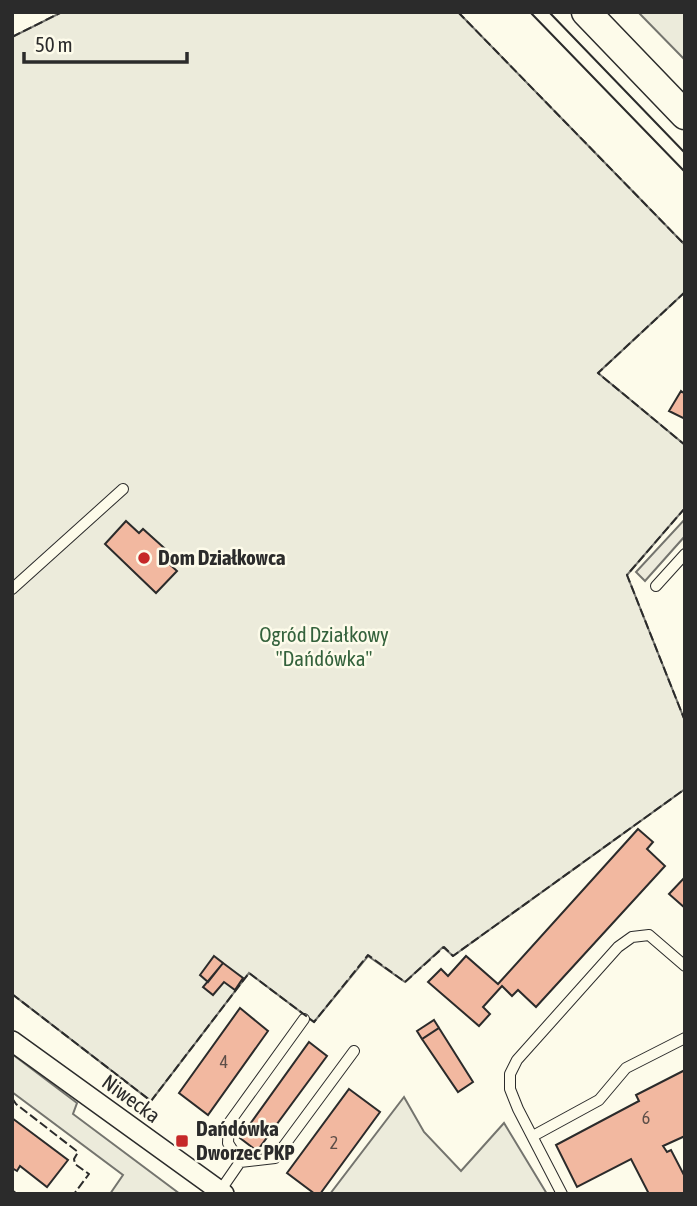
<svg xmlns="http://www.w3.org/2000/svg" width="697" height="1206" font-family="'Asap Condensed',sans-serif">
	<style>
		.green { fill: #ecebdb; stroke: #74746e; stroke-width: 2 }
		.parking { fill: #eceadb; stroke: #74746e; stroke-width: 2 }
		.building { fill: #f2b8a0; stroke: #2b2b2b; stroke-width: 2 }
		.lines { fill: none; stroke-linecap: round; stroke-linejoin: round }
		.lane-casing { stroke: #2b2b2b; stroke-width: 12 }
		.street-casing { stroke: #2b2b2b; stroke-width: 22 }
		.secondary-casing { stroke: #2b2b2b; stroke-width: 31 }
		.lane { stroke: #fdfbea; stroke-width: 10 }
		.street { stroke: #fdfbea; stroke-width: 19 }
		.secondary { stroke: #fdfbea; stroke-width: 28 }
		.tram { stroke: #2b2b2b; stroke-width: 2 }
		.fence { stroke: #2b2b2b; stroke-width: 2; stroke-dasharray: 9 3.5; stroke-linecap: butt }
		.poi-dot { fill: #c62828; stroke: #fdfbea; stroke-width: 2.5 }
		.labels { text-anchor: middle; stroke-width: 5; stroke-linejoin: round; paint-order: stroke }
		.number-label { font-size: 18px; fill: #5d4e48 }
		.poi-label { font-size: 21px; font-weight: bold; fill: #2b2b2b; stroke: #fdfbea; text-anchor: start }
		.park-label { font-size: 21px; fill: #34623c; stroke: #fdfbea }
		.street-label { font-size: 21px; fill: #2b2b2b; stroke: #fdfbea }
	</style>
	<rect width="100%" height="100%" fill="#fdfbea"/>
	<path class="green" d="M62 12H458L685 245V292L598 373 685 445V508L627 575 685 721V789L453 956 443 947 405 982 368 956 314 1022 249 973 151 1101 12 994V37Z
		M638 12H685V60Z
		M12 1054 77 1103 73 1114 180 1194H110L123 1175 12 1092Z
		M404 1097 424 1132 461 1171 504 1123 547 1194H330Z"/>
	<path class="parking" d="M685 519V536L645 581 636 572Z"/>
	<path class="building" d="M681 391 685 394V419L669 411Z
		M126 521 139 533 143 529 172 555 166 561 177 571 156 593 105 544Z
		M638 829 653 842 647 849 665 866 536 1007 518 990 512 996 502 986 483 1007 490 1014 479 1026 428 982 441 969 448 976 466 956 498 984Z
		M685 877V908L669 894Z
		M214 956 223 963 208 982 200 975Z
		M223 963 243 978 235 990 224 982 213 995 203 987Z
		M240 1008 268 1031 208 1115 179 1093Z
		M434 1020 439 1028 422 1039 417 1031Z
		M439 1028 473 1082 458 1092 422 1039Z
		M309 1042 327 1056 257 1151 240 1138Z
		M685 1070V1136L663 1146 667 1152 671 1150 685 1177V1194H649L631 1159 577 1187 556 1145 639 1101 636 1095Z
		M349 1089 380 1112 320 1194H315L287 1173Z
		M12 1118 68 1160 47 1187 20 1166 17 1171 12 1168Z"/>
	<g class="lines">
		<g class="lane-casing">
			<path id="lane" d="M656 586 685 554
				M12 589 123 489
				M533 1136 599 1100 626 1068 685 1038
				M240 1162 228 1143 229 1123 304 1019
				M220 1191 240 1162 275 1158 354 1051
				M562 1194 518 1109 510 1089V1074L517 1060 618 947 632 937 649 935 685 966"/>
		</g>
		<g class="street-casing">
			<path id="street" d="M12 1041 224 1194"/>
		</g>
		<g class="secondary-casing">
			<path id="secondary" d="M586 12 685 115"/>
		</g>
		<use href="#lane" class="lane"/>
		<use href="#street" class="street"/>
		<use href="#secondary" class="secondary"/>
		<path class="tram" d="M530 12 685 172
			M549 12 685 153"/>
		<path class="fence" d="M458 12 685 245
			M12 37 62 12
			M685 292 598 373 685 445
			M685 508 627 575 685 721
			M12 994 151 1101 249 973 314 1022 368 955 405 982 444 947 453 956 685 789
			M12 1098 16 1104 78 1152 74 1159 75 1164 89 1174 74 1194
			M12 1190 17 1194"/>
	</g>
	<g class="poi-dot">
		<circle cx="144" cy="558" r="7"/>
		<rect x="175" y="1134" width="14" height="14" rx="3.5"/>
	</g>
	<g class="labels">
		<g class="number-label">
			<text x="224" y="1068">4</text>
			<text x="646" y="1124">6</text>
			<text x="334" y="1149">2</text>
		</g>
		<g class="poi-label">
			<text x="158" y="565">Dom Działkowca</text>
			<text x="196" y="1136">Dańdówka<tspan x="196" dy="24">Dworzec PKP</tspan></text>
		</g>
		<g class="park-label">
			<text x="324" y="642">Ogród Działkowy<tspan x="324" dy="24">"Dańdówka"</tspan></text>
		</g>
		<g class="street-label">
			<text transform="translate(131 1099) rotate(36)" y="7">Niwecka</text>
		</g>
	</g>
	<rect width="697" height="1206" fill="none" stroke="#2b2b2b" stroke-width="28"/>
	<path d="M24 52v10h163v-10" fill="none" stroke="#2b2b2b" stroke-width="3.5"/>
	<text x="35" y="52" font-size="21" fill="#2b2b2b" stroke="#fdfbea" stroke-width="5" paint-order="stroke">50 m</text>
</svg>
